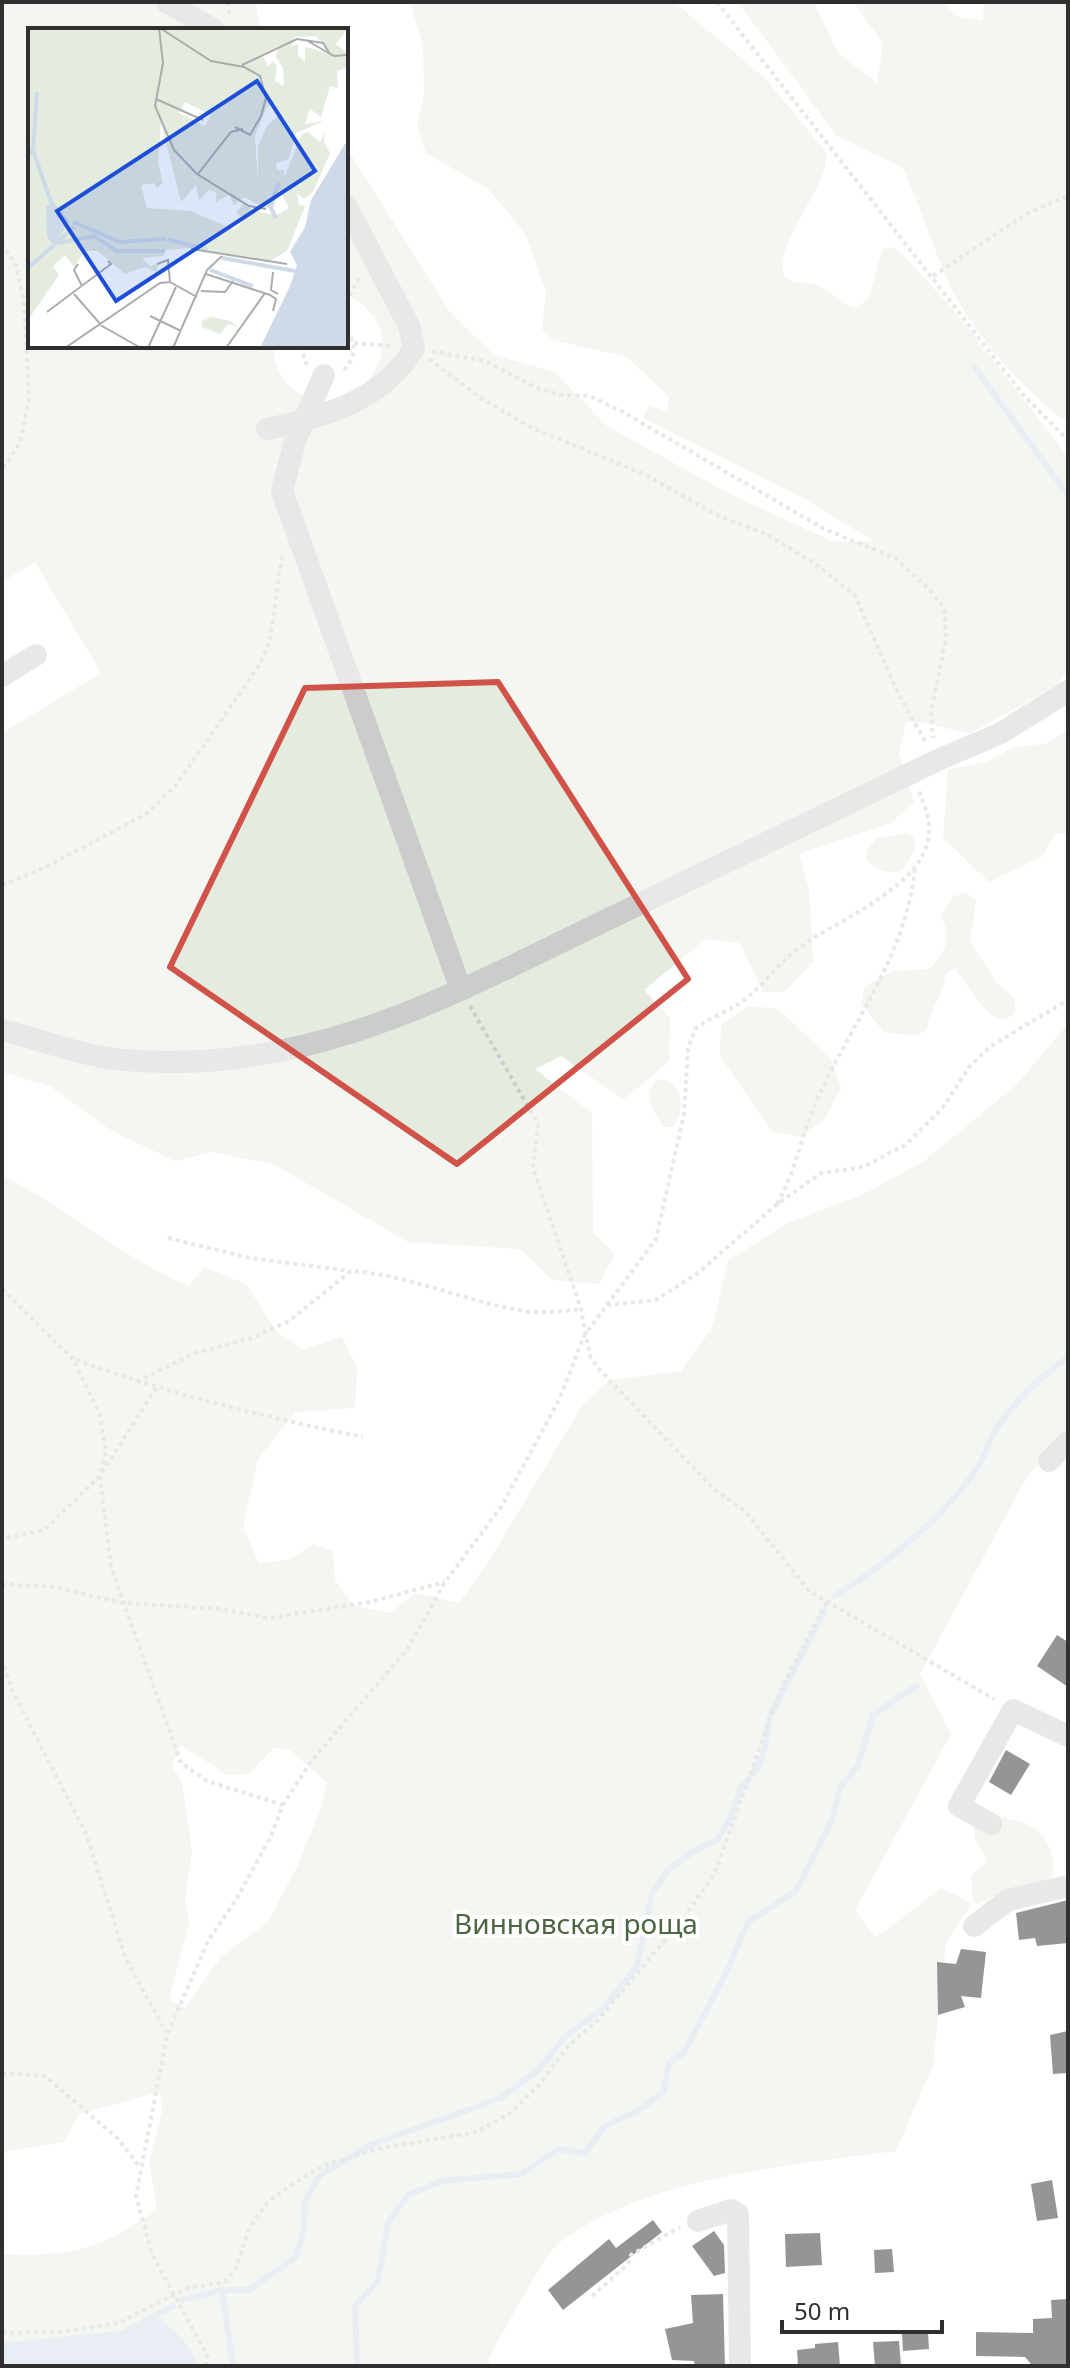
<svg xmlns="http://www.w3.org/2000/svg" width="1070" height="2368" font-family="'Noto Sans',sans-serif">
	<style>
		.green { fill: #e4ebdf; fill-rule: evenodd }
		.water { fill: #cedae8 }
		.lines { fill: none; stroke-linecap: round; stroke-linejoin: round }
		.stream { stroke: #cedae8; stroke-width: 6 }
		.building { fill: #161616 }
		.path { stroke: #ccc; stroke-width: 4; stroke-dasharray: 4 4; stroke-linecap: butt }
		.minor { stroke: #ccc; stroke-width: 22 }
		.marked { fill: none; stroke: #d05248; stroke-width: 6; stroke-linejoin: round }
		.labels { text-anchor: middle; stroke-width: 8; stroke-linejoin: round; paint-order: stroke }
		.park-label { font-size: 28px; fill: #4d6642; stroke: #fff }
		.inset-river { fill: none; stroke: #cedae8; stroke-width: 4 }
		.inset-road { fill: none; stroke: #acacac; stroke-width: 2 }
		.view { fill: #1d4ed8; fill-opacity: 0.15; stroke: #1d4ed8; stroke-width: 4 }
		.inset-edge { fill: none; stroke: #2f2f2f; stroke-width: 4 }
	</style>
	<rect width="100%" height="100%" fill="#fff"/>
	<path class="green" d="M2 2H259L256 6 261 30H30V346H274C272 362 281 379 293 389 357 437 426 330 346 295V147L450 312 494 355 555 372 607 426 730 494 834 542 873 541 803 498 643 418 649 406 667 412 669 397 627 357 553 340 542 329 546 292 525 233 488 189 426 153 417 125 424 94 423 46 410 2H674L764 77 826 152C831 185 773 241 784 277 797 286 809 281 822 287 835 293 841 306 856 308L869 298 882 250 891 247 900 252 953 309 1068 457V671L1056 686 969 734 927 723 906 722 899 753 914 802 891 823 799 854 809 890 813 962 784 992H763L740 943 706 939 644 990 670 1018 669 1061 624 1100 561 1056 535 1069 592 1113 593 1232 615 1254 599 1284 552 1280 520 1249 408 1242 273 1164 211 1152 175 1161 110 1130 50 1086 2 1072V733L101 673 35 562 2 582Z
		M738 2H814L838 53 877 83 883 44 854 2H943L958 17 983 21 984 2H1068V419L1061 418C1022 389 964 322 946 277 931 241 919 204 903 168L837 136Z
		M1068 729V835L1055 833 1043 856 989 882 943 838 948 770 989 761 1012 748 1048 743Z
		M906 833 913 837 916 848 903 870C893 876 875 869 867 861V849L877 838Z
		M966 893 976 900 970 941 996 982 1015 999V1013L1005 1020 994 1017 980 1004 955 968 946 973C944 995 930 1007 927 1030L918 1035 885 1033 861 1004 865 986 894 971 929 969C947 951 952 938 941 915L954 896Z
		M749 1006 778 1009 831 1059 841 1088 825 1119 801 1137 772 1131 720 1056 721 1025Z
		M1068 1024V1435L1028 1475 920 1674 951 1734 855 1910 876 1938 941 1888 972 1903 946 1943 933 2065 896 2151C791 2165 645 2177 559 2243 544 2254 502 2335 489 2357V2366H2V2254C70 2257 103 2250 157 2209L149 2161 162 2113 160 2092 79 2114 64 2142 6 2151 2 2157V1175C67 1208 122 1258 189 1286L204 1267 246 1284 277 1332 303 1349 342 1337 357 1368 355 1408 295 1412 258 1459 243 1527 259 1563 289 1560 313 1544 333 1551 335 1580 354 1606 390 1613 416 1593 459 1603 487 1564 582 1406 610 1380 681 1371 712 1328 728 1261 786 1224 866 1193 924 1161 1016 1085ZM181 1745 227 1775 249 1774 274 1748 290 1750 327 1783 320 1811 297 1867 268 1922 221 1957 185 2008 169 1999 189 1923 185 1899 192 1851 182 1782 172 1766Z
		M657 1079 670 1081C684 1094 684 1112 673 1127H664L653 1110 648 1092Z
		M989 1815C1018 1821 1045 1822 1052 1857 1054 1866 1055 1873 1049 1881L1003 1892 978 1904 973 1902 971 1875 987 1862C981 1844 967 1838 978 1818Z"/>
	<path class="water" d="M156 2316C172 2329 194 2345 197 2366H2V2343L128 2330Z"/>
	<g class="lines">
		<path class="stream" d="M975 368 1068 495
			M834 1596C884 1567 948 1514 979 1465 986 1454 988 1442 995 1431 1013 1403 1041 1376 1068 1357
			M222 2290 233 2366
			M182 2300 222 2290H249L296 2257 304 2230 305 2201 320 2175 373 2144 501 2098 537 2071 568 2034 603 2009 637 1966 652 1894 667 1871 691 1853 718 1839 731 1817 741 1788 758 1767 765 1749 769 1718 825 1610
			M129 2330 173 2306
			M357 2366 355 2306 378 2281 388 2223 408 2195 441 2181 521 2174 559 2149 585 2153 605 2126 641 2109 664 2091 669 2063 684 2053 727 1971 748 1922 796 1891 832 1820 840 1787 858 1766 873 1715 916 1686"/>
	</g>
	<path class="building" d="M1057 1635 1068 1642V1687L1037 1666Z
		M1006 1750 1030 1764 1011 1795 989 1782Z
		M1068 1900V1943L1037 1946 1035 1938 1019 1940 1016 1913Z
		M961 1949 986 1952 981 1998 961 1996 965 2007 938 2015 937 1962 956 1964Z
		M1068 2031V2073L1053 2074 1050 2035Z
		M1052 2180 1058 2218 1037 2221 1031 2184Z
		M653 2220 662 2232 563 2310 548 2290 609 2239 616 2248Z
		M714 2231 724 2245 725 2273 714 2276 692 2246Z
		M820 2233 822 2265 786 2267 785 2234Z
		M892 2249 894 2272 875 2273 874 2250Z
		M723 2294 725 2366H695L694 2361 672 2360 665 2329 693 2323 691 2295Z
		M1068 2299V2364H1031L1025 2357 976 2356V2332L1033 2333V2319L1052 2318 1051 2300Z
		M928 2332 929 2349 903 2351 902 2334Z
		M899 2341 901 2366H875L873 2342Z
		M838 2342 840 2366H798L797 2350 815 2348V2344Z"/>
	<g class="lines">
		<path class="path" d="M228 2 230 16
			M717 2 1025 397 1068 440
			M2 243 16 265 24 302 29 399 20 443 2 469
			M933 276 1026 214 1068 196
			M346 303 360 276
			M354 343 391 346
			M301 346 307 366
			M432 351 485 361 539 389 560 395 590 396 623 412 826 530 895 558 929 589 944 608 946 639 931 712 933 738
			M429 359 481 398 530 427 646 475 719 516 766 534 813 562 855 595 896 689 927 745
			M344 370C356 357 357 343 346 330
			M2 885 44 868 146 814 177 784 260 664 270 639 282 555
			M470 1006 538 1124 533 1168 581 1309 590 1356 598 1368 714 1489 745 1511 809 1591 994 1699
			M777 1204C795 1173 800 1140 814 1107 848 1027 907 957 915 867
			M168 1238 250 1258 351 1271
			M2 1289 73 1359 100 1415 106 1451 100 1476 44 1530 2 1539
			M607 1305 656 1300 698 1273 775 1206 821 1173 863 1167 905 1145 941 1110 970 1066 991 1046 1068 1000
			M76 1360C170 1394 264 1417 363 1437
			M137 1382 192 1354 252 1338 289 1321 351 1271C411 1275 466 1302 525 1311 543 1314 563 1311 581 1309
			M156 1388 100 1476 111 1567 181 1763 207 1781 283 1805
			M2 1584 54 1587 123 1603 219 1609 269 1618 370 1602 445 1582
			M2 1658 12 1690 86 1834 126 1959 166 2032
			M2 2073 45 2076 118 2139 139 2166
			M592 2296 628 2264 631 2255 680 2227
			M2 2333 62 2332 118 2323 188 2288 225 2282 235 2270 249 2229 267 2203 288 2187 325 2165 382 2148 477 2132 510 2113 540 2084 567 2047 598 2020 682 1920 715 1873 780 1691 826 1603
			M207 2366V2355L152 2254 136 2196 167 2035 208 1941 237 1898 270 1838 283 1805 312 1760 407 1650 445 1582 501 1507 559 1400 584 1336 656 1239 684 1114 688 1049 695 1029C710 1017 728 1012 743 1001 763 986 777 965 796 950 832 922 914 892 927 844 933 825 926 809 919 791"/>
		<path class="minor" d="M167 2 214 30
			M324 375 295 441 282 491 461 990
			M267 429C324 417 384 400 414 348L409 326 346 205
			M2 676 36 655
			M2 1030C42 1040 85 1057 125 1060 313 1077 462 989 623 912 729 861 835 810 940 759L1001 733 1068 691
			M1049 1461 1068 1442
			M991 1824 959 1806 1013 1710 1068 1736
			M974 1926 1008 1900 1068 1886
			M698 2221 731 2210 738 2214 740 2366"/>
	</g>
	<path d="M0 0H1070V2368H0ZM498 682 688 979 457 1164 170 967 305 688Z" fill="#fff" fill-opacity=".55" fill-rule="evenodd"/>
	<path class="marked" d="M498 682 688 979 457 1164 170 967 305 688Z"/>
	<g class="labels">
		<g class="park-label">
			<text x="576" y="1934">Винновская роща</text>
		</g>
	</g>
	<g transform="translate(28 28)">
		<rect width="320" height="320" fill="#fff"/>
		<path d="M0 0H320L308 16 319 25 313 29 320 28V45L318 40 309 43 310 60 302 58 293 89 282 81 277 96 296 93 268 105 261 131 248 135 249 142H256V150L274 106 280 104 292 114 297 105 296 114 302 125 285 164 276 171 269 165 271 177 277 178 259 223 240 234 161 220 138 222 135 228 114 230 122 238 130 236 128 244 117 239 97 246 70 223H57L46 239 37 227 25 238 31 247 0 292ZM288 8 303 26 277 19V34L270 27V16L263 18 267 9ZM250 19 248 29 255 40 256 58 247 53 249 38 245 33 240 38 234 26ZM157 74 183 87 177 98 151 85ZM247 76 251 87 239 98 230 118V155L227 108 239 78ZM133 95 153 174 168 157 171 172 181 162 188 164V174L201 167 206 177 217 169 236 180 246 179 251 162 261 180 249 187 225 183 216 175 208 185 217 190 207 202 162 183 119 180 113 157 126 155 129 160 135 155 130 135ZM184 289 202 293 210 299 200 296 192 306 174 299V293Z" fill="#e4ebdf" fill-rule="evenodd"/>
		<path d="M320 111V320H232L262 258 269 237 262 224 277 199 283 172ZM26 175 42 193 26 217 19 209 18 178Z" fill="#cedae8"/>
		<path class="inset-river" d="M5 122 9 64M0 123 6 125 24 177M248 190 242 178 251 155M45 194 92 214 138 211M140 211 180 222M30 215 66 208 89 223H137M194 230 267 243M0 240 46 199M182 242 225 258"/>
		<path class="inset-road" d="M131 0 135 35 127 78 146 122 169 146 221 178 238 181M132 0 183 33 216 39 232 48 238 70 233 88 222 107 207 99M278 12 306 28 320 27M214 37 269 11 295 15 302 26M128 71 175 92M170 146 203 104 215 101M163 221 259 236M50 236 46 242 54 258M129 236 140 232 142 254M245 244 243 262 250 266M178 246 242 267 248 271 245 283M142 254 169 269M173 263 197 264 205 253M46 266 74 298 113 320M19 284 83 236 80 233M122 288 153 303M37 320 132 255 142 254M120 320 148 259M145 320 179 242 194 228M198 320 237 265"/>
		<path class="view" d="M229 53 287 143 88 273 29 183Z"/>
		<rect width="320" height="320" class="inset-edge"/>
	</g>
	<rect width="1070" height="2368" fill="none" stroke="#2f2f2f" stroke-width="8"/>
	<path d="M782 2320v12h160v-12" fill="none" stroke="#2f2f2f" stroke-width="4"/>
	<text x="794" y="2320" font-size="24" fill="#2f2f2f" stroke="#ffffff" stroke-width="6" paint-order="stroke">50 m</text>
</svg>
